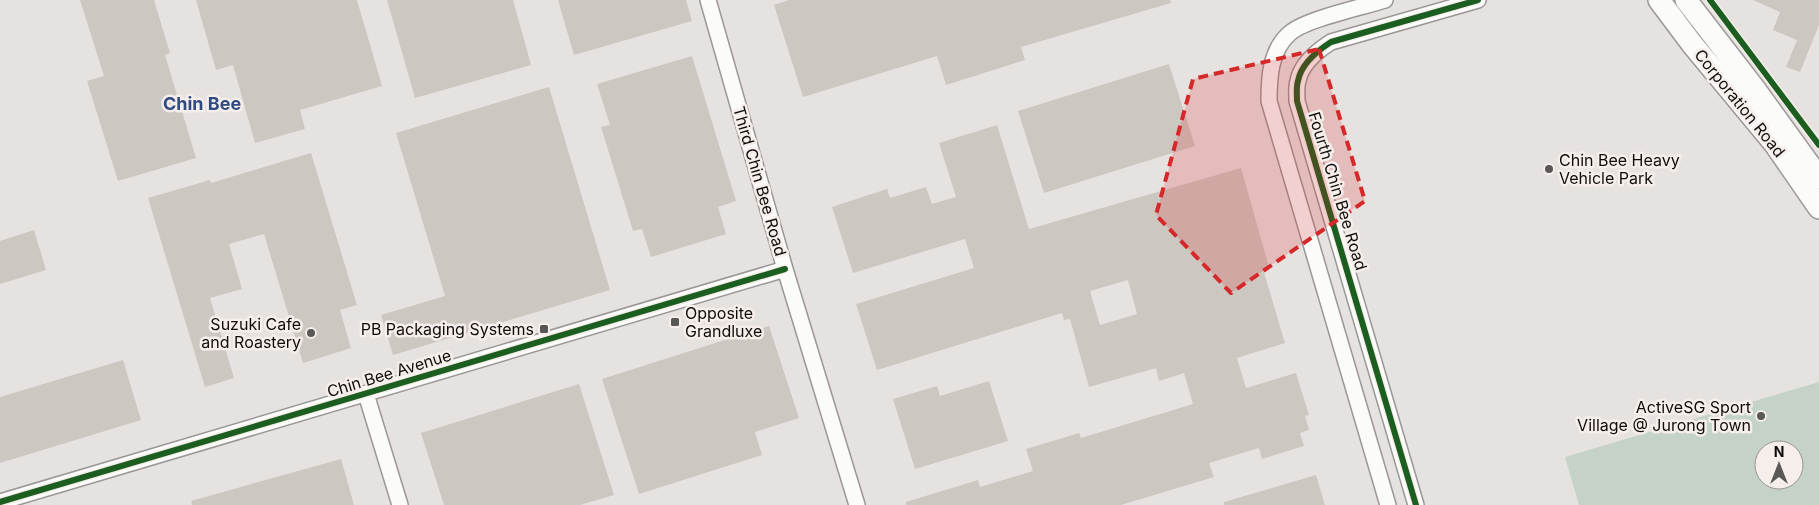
<svg xmlns="http://www.w3.org/2000/svg" width="1819" height="505" font-family="Inter,sans-serif">
	<style>
		.green { fill: #c4d2c8; fill-rule: evenodd }
		.building { fill: #cdc7c2; fill-rule: evenodd }
		.lines { fill: none; stroke-linecap: round; stroke-linejoin: round }
		.minor-casing { stroke: #9a9796; stroke-width: 18 }
		.secondary-casing { stroke: #9a9796; stroke-width: 24 }
		.minor { stroke: #fbfbfa; stroke-width: 15 }
		.secondary { stroke: #fbfbfa; stroke-width: 21 }
		.cycleway-casing { stroke: #f6eeeb; stroke-width: 9 }
		.cycleway { stroke: #1b5e20; stroke-width: 6 }
		.marked { fill: #d62828; fill-opacity: 0.2; stroke: #d62828; stroke-width: 4; stroke-dasharray: 10 6; stroke-linejoin: round }
		.poi-dot { fill: #5a5856; stroke: #f6eeeb; stroke-width: 2 }
		.labels { text-anchor: middle; stroke-width: 5; stroke-linejoin: round; paint-order: stroke }
		.street-label { font-size: 16px; fill: #0f0d0c; stroke: #f6eeeb }
		.poi-label { font-size: 16px; fill: #0f0d0c; stroke: #f6eeeb; text-anchor: end }
		.neighbourhood-label { font-size: 18px; font-weight: bold; fill: #304a83; stroke: #f6eeeb }
	</style>
	<rect width="100%" height="100%" fill="#e6e2e0"/>
	<path class="green" d="M1819 382V505H1579L1565 457ZM1764 450H1794V480H1764Z"/>
	<path class="building" d="M80 0H154L170 53 165 55 196 158 118 181 87 81 104 76Z
		M196 0H357L382 86 300 110 305 129 255 143 233 65 216 70Z
		M387 0H513L531 65 415 98Z
		M558 0H686L692 21 574 55Z
		M789 0H1170L1171 3 1021 47 1025 60 946 85 937 56 803 97 774 5Z
		M1753 0H1819V25L1800 72 1786 67 1797 40 1773 30 1780 12Z
		M692 56 736 201 718 207 726 234 651 257 642 229 633 231 601 127 610 125 597 84Z
		M1169 64 1195 146 1044 193 1018 111Z
		M549 87 610 290 393 355 381 315 445 296 396 133Z
		M997 125 1029 229 1241 168 1269 267 1263 269 1285 343 1237 358 1246 388 1296 373 1309 415 1305 416 1309 430 1300 433 1304 446 1262 459 1259 448 1209 463 1214 477 1121 505H906V502L978 480 980 487 1033 471 1026 449 1079 433 1081 438 1193 404 1184 373 1159 381 1156 368 1089 387 1070 319 1064 320 1062 313 877 370 856 304 974 268 965 239 853 273 832 207 887 189 890 198 926 187 932 204 956 197 939 143ZM1128 280 1137 314 1100 325 1090 291Z
		M311 153 357 305 340 310 351 348 303 363 264 234 229 244 242 289 210 298 234 378 205 387 148 198 210 180 211 183Z
		M34 230 46 270 0 284V241Z
		M769 326 799 418 755 432 762 455 639 494 602 379Z
		M123 360 141 420 0 463V397Z
		M989 381 1008 441 915 469 893 399 937 386 940 396Z
		M579 384 614 495 580 505H444L421 433Z
		M341 459 354 505H192L191 501Z
		M1316 475 1325 505H1224V502Z"/>
	<g class="lines">
		<g class="minor-casing">
			<path id="minor" d="M708 0 785 269 857 505
				M1385 0C1363 7 1306 19 1290 33 1270 50 1269 78 1269 101L1388 505
				M366 394 400 505
				M0 502 785 269
				M1416 505 1297 101C1297 94 1296 87 1298 81 1301 64 1317 51 1331 42L1478 0"/>
		</g>
		<g class="secondary-casing">
			<path id="secondary" d="M1659 0 1692 44 1774 143 1819 208
				M1686 0 1754 88 1819 178"/>
		</g>
		<use href="#minor" class="minor"/>
		<use href="#secondary" class="secondary"/>
		<g class="cycleway-casing">
			<path id="cycleway" d="M1710 0 1819 145
				M0 502 785 269
				M1416 505 1297 101C1297 94 1296 87 1298 81 1301 64 1317 51 1331 42L1478 0"/>
		</g>
		<use href="#cycleway" class="cycleway"/>
	</g>
	<path class="marked" d="M1319 49 1365 201 1231 293 1156 215 1193 79Z"/>
	<g class="poi-dot">
		<circle cx="1549" cy="169" r="5"/>
		<rect x="670" y="317" width="10" height="10" rx="2.5"/>
		<rect x="539" y="324" width="10" height="10" rx="2.5"/>
		<circle cx="311" cy="333" r="5"/>
		<circle cx="1761" cy="416" r="5"/>
	</g>
	<g class="labels">
		<g class="street-label">
			<text transform="translate(1740 103) rotate(51)" y="6">Corporation Road</text>
			<text transform="translate(760 181) rotate(74)" y="6">Third Chin Bee Road</text>
			<text transform="translate(1338 191) rotate(73)" y="6">Fourth Chin Bee Road</text>
			<text transform="translate(389 373) rotate(-17)" y="6">Chin Bee Avenue</text>
		</g>
		<g class="poi-label">
			<text x="1559" y="166" text-anchor="start">Chin Bee Heavy<tspan x="1559" dy="18">Vehicle Park</tspan></text>
			<text x="685" y="319" text-anchor="start">Opposite<tspan x="685" dy="18">Grandluxe</tspan></text>
			<text x="301" y="330">Suzuki Cafe<tspan x="301" dy="18">and Roastery</tspan></text>
			<text x="534" y="335">PB Packaging Systems</text>
			<text x="1751" y="413">ActiveSG Sport<tspan x="1751" dy="18">Village @ Jurong Town</tspan></text>
		</g>
		<g class="neighbourhood-label">
			<text x="202" y="110">Chin Bee</text>
		</g>
	</g>
	<g transform="translate(1779 465)"><circle r="24" fill="#f6eeeb" stroke="#9a9492"/>
	<path d="M0-4L9 19L0 12L-9 19Z" fill="#5a5856"/>
	<text y="-8" font-size="14" font-weight="bold" text-anchor="middle" fill="#0f0d0c">N</text>
	</g>
</svg>
